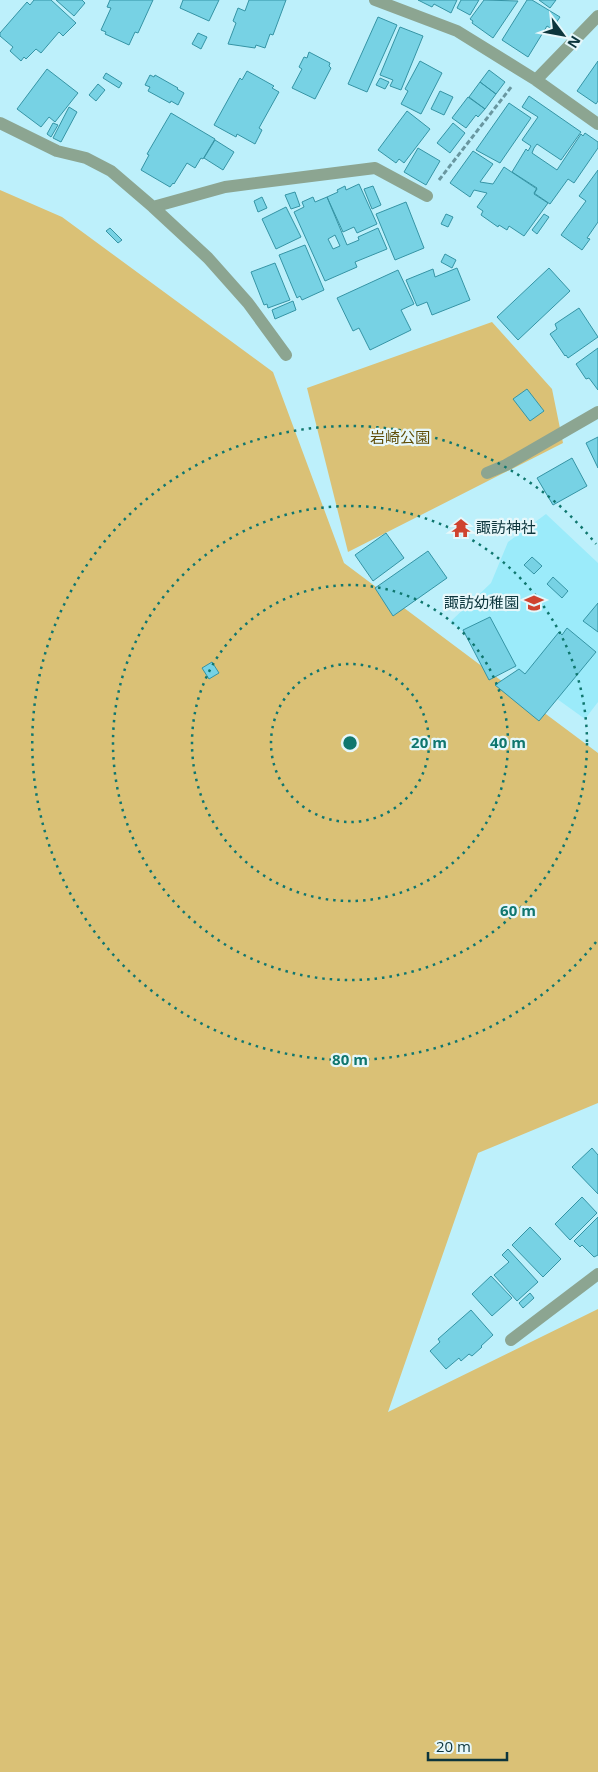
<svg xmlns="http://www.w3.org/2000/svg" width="598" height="1772" font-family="'Open Sans','Noto Sans JP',sans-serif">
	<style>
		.built { fill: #9bebfa }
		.green { fill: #dac176 }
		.building { fill: #77d2e4; stroke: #3594a5; fill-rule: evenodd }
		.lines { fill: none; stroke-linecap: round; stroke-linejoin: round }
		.path { stroke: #6997a0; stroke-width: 3; stroke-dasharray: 5 2.5; stroke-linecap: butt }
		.minor { stroke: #8ca591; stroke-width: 12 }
		.ring { fill: none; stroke: #0f766e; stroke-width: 2.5; stroke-dasharray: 2.5 5 }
		.labels { text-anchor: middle; stroke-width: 4.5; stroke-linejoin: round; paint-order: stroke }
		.park-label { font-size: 15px; fill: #5f4d08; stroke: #e6f7fa }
		.poi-label { font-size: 15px; fill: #0c353c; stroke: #e6f7fa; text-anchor: start }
		.centre { fill: #0f766e; stroke: #e6f7fa; stroke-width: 2.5 }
		.ring-label { font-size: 15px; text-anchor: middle; font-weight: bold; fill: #0f766e; stroke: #e6f7fa; stroke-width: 4.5; stroke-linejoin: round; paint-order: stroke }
	</style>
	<rect width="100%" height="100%" fill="#bdf0fb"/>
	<path class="built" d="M546 514 598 563V702L585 719 450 622 491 583 508 542Z"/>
	<path class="green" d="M0 190 62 217 273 372 344 563 598 753V1103L478 1153 388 1412 598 1309V1772H0Z
		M492 322 552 389 563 443 348 552 307 388Z"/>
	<path class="building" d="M34 0H51L76 23 63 36 59 32 41 53 36 49 26 59 24 57 21 61 10 51 13 47 0 36V33L27 2 30 5Z
		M56 0H82L85 3 74 16Z
		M110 0H153L138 33 135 32 129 45 105 34 106 32 101 30 111 8 107 7Z
		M183 0H219L209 21 180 8Z
		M249 0H286L273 35 270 34 265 48 256 45 255 48 228 44 236 23 233 21 238 8 245 11Z
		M418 0H457L451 13 434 4 432 7Z
		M461 0H479L470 15 457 8Z
		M484 0 518 1 493 38 472 23 473 21 470 19Z
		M527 0H532L560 17 552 29 547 26 528 57 502 40Z
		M539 0H556L550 8Z
		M378 17 397 25 367 92 348 84Z
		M400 27 423 36 401 90 390 86 393 80 380 75Z
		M198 33 207 37 201 49 192 44Z
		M309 52 330 63 329 66 331 68 315 99 292 88 302 69 299 67 304 57 307 58Z
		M420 61 442 73 421 114 401 104 408 91 405 89Z
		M598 61V101L596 104 577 91Z
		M47 69 78 93 55 122 49 117 41 127 17 109Z
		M489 70 505 82 496 94 480 82Z
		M247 71 274 86 272 88 279 92 259 128 262 130 255 144 237 134 236 137 214 125 240 78 242 80Z
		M106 73 122 83 119 88 103 78Z
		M150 75 154 77 155 75 178 88 177 89 184 93 178 105 171 101 170 103 148 91 150 87 145 85Z
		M380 78 389 82 385 89 376 85Z
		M480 82 496 94 485 109 469 97Z
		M98 84 105 90 96 101 89 95Z
		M440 91 453 97 444 115 431 109Z
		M529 96 581 132 561 160 537 144 534 148 532 153 557 170 581 134 583 136 585 133 598 142V148L574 183 568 179 550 204 534 193 537 188 512 172 526 149 528 151 531 146 522 140 538 117 522 107Z
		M468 97 485 109 478 117 476 115 466 128 452 118Z
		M509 103 531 118 500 163 476 150Z
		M69 107 77 112 61 142 53 138Z
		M407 111 430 129 404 163 399 159 396 163 378 150Z
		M171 113 215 139 203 159 201 158 195 168 187 163 174 184 173 183 170 187 141 170 149 155 147 154Z
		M53 123 58 125 51 137 47 134Z
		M453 123 465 133 450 153 437 143Z
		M215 140 234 152 223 170 204 158Z
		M418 148 440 161 426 185 404 172Z
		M473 151 493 164 480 182 493 184 504 167 537 189 534 194 548 203 524 236 509 226 507 230 499 225 498 227 481 215 483 211 477 207 487 193 474 190 470 197 450 183Z
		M598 170V222L587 238 590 239 582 250 561 235 586 201 579 196Z
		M359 184 377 224 357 233 354 227 343 232 327 197 338 192 337 190 345 186 346 190Z
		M373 186 381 205 372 209 364 189Z
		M295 192 300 206 291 209 285 195Z
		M262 197 267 208 258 212 254 201Z
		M313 197 315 202 327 197 347 245 359 240 358 237 378 228 387 249 355 262 357 267 325 281 294 212 304 207 302 202ZM335 235 340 246 333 249 328 239Z
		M406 202 424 248 395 260 376 214Z
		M286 207 301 237 276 249 262 219Z
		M446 214 453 217 448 227 441 224Z
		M544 214 549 217 537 234 532 230Z
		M110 228 122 240 118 243 106 231Z
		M305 245 324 290 302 300 300 296 297 298 279 255Z
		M445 254 456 260 452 268 441 262Z
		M275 263 290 300 268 308 267 304 264 305 251 272Z
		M457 268 470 300 432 315 427 302 417 306 406 280 433 269 435 277Z
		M549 268 570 291 518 340 497 317Z
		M398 270 414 304 401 310 411 330 370 350 359 328 353 331 337 298Z
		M293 301 296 310 275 319 272 310Z
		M579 308 598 337 568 358 566 355 565 356 550 334 557 329 555 324Z
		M598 348V390L589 378 586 379 576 364Z
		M527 389 544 411 530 421 513 399Z
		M598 437V468L586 443Z
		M572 458 587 486 553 505 537 478Z
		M386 533 404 558 373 581 355 555Z
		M428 551 447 578 393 616 375 588Z
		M532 557 542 566 534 574 524 565Z
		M553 577 568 591 562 598 547 584Z
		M598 603V632L583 621Z
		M490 617 516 666 489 680 463 630Z
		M567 628 596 652 539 721 495 685 519 669 525 674 559 632 562 635Z
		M212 662 219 673 209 679 202 668Z
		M592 1148 598 1155V1194L572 1167Z
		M582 1197 597 1213 570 1240 555 1224Z
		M598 1217V1255L594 1257 582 1245 580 1247 574 1241Z
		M530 1227 561 1259 543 1277 512 1245Z
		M508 1249 538 1282 517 1301 494 1275 509 1262 502 1255Z
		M491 1276 512 1298 492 1316 472 1294Z
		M530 1293 534 1298 523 1308 519 1303Z
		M471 1310 493 1335 481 1346 482 1347 472 1356 469 1354 461 1361 459 1358 446 1369 430 1351 440 1342 438 1339Z"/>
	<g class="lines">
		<path class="path" d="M439 180 512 86"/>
		<path class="minor" d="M375 0 457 31 536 80 598 124
			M536 80 598 16
			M0 123 57 151 86 158 111 171 153 207 208 258 248 303 286 355
			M153 207 225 187 375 168 427 196
			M487 473 506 465 598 412
			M511 1340 598 1274"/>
	</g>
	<g class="ring">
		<circle cx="350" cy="743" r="79"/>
		<circle cx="350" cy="743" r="158"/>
		<circle cx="350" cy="743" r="237"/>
		<path d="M596 942A317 317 0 1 1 596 544"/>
	</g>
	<defs>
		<g id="temple-bare" transform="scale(1.5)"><path d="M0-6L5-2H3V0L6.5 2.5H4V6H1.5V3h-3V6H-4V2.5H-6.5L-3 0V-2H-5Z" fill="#cf432e" stroke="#e6f7fa" stroke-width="2.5" paint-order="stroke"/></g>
		<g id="school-bare" transform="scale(1.5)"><path d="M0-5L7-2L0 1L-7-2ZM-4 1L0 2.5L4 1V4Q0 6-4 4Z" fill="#cf432e" stroke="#e6f7fa" stroke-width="2.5" paint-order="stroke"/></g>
	</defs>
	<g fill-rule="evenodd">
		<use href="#temple-bare" x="461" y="528"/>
		<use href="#school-bare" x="534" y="603"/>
	</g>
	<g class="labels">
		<g class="park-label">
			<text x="400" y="443">岩崎公園</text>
		</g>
		<g class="poi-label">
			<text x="476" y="533">諏訪神社</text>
			<text x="519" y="608" text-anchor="end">諏訪幼稚園</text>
		</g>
	</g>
	<circle cx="350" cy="743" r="8" class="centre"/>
	<g class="ring-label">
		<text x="429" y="748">20 m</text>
		<text x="508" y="748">40 m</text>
		<text x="518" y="916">60 m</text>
		<text x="350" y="1065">80 m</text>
	</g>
	<g transform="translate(563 35) rotate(122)" stroke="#e6f7fa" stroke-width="4" paint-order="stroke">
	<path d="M0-4L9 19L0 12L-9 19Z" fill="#0c353c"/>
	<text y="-8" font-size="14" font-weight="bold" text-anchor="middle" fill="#0c353c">N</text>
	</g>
	<path d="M428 1752v8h79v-8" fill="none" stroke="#0c353c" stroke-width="2.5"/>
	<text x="436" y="1752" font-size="15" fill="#0c353c" stroke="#e6f7fa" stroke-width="4" paint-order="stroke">20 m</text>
</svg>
